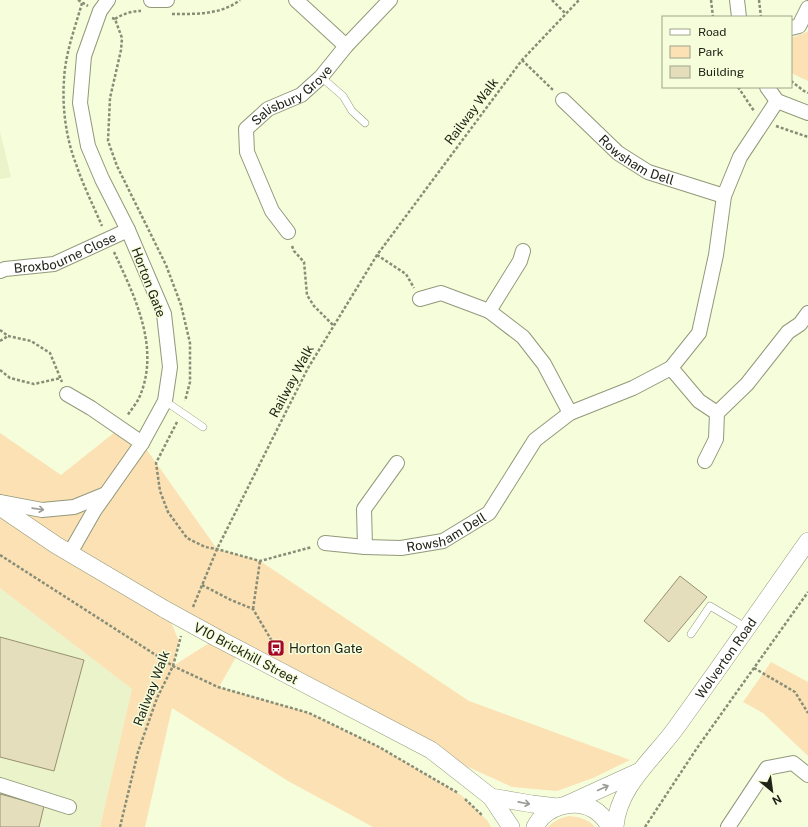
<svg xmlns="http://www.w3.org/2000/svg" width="808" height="827" font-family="'Public Sans',sans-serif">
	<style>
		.built { fill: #eaf3ca }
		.green { fill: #fce1b4; fill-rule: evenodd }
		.building { fill: #e4debc; stroke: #979171 }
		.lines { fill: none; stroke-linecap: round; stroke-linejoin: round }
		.service-casing { stroke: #92997a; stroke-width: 8 }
		.minor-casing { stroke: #92997a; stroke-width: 16 }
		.tertiary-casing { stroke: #92997a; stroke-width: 18 }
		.path { stroke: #878d76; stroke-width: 2.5; stroke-dasharray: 3 2; stroke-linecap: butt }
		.service { stroke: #fff; stroke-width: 7 }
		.minor { stroke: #fff; stroke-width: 14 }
		.tertiary { stroke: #fff; stroke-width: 17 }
		.tertiary-bridge-casing { stroke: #92997a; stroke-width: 18; stroke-linecap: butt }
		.tertiary-bridge { stroke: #fff; stroke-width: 17 }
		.oneway { stroke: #9b9c96 }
		.labels { text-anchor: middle; stroke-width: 3; stroke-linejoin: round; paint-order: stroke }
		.street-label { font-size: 13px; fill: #202316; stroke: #f5fddb }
		.poi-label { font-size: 13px; fill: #202316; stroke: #f5fddb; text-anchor: start }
	</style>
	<rect width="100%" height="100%" fill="#f5fddb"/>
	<path class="built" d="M0 131 11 177 0 179Z
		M0 588 132 689 100 827H0Z"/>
	<path class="green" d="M808 31V81L791 73V38L807 32Z
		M120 428 142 443 217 549 260 561 469 701 630 760 593 778 557 791 512 787 431 750 240 650 219 687 309 713 379 747 461 795 487 820 491 827H373L288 781 172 708 145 827H100L132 689 0 588V433L61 475ZM166 611 217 638 173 666 179 641Z
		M771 662 808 682V756L763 713 743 702Z
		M569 816C579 817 588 819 595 827H548C554 821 560 818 569 816Z"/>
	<path class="building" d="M680 576 707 597 669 642 644 621Z
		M0 637 84 660 54 771 0 757Z
		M0 794 44 806 39 827H0Z"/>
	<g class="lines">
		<g class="service-casing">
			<path id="service" d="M321 77 343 96 352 111 365 123
				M165 401 203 427
				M691 634 710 606 747 628"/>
		</g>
		<g class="minor-casing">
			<g id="minor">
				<path d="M151 0H167"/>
				<path d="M737 0 739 17"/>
				<path d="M791 28 799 26 808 8"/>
				<path d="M346 46 390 0"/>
				<path d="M767 87 777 101 808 113"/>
				<path id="s1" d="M563 100 618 153 648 172 724 196"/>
				<path id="s2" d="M288 232 272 211 247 152 246 129 268 109 301 95 321 77 346 46 296 0"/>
				<path id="s3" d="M0 271 5 269 54 264 128 230"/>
				<path d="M420 299 441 293 489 311 520 261 523 251"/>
				<path d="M489 311 523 337 544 364 570 413"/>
				<path d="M671 368 699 401 717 413"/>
				<path d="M67 394 91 408 142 443"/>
				<path d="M705 461 716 439 717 413 747 384 788 332 800 324 808 313"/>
				<path id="s4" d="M397 463 364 509 365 547 401 548 443 541 489 513 535 440 570 413 633 388 671 368 699 333 716 255 724 196 740 157 777 101"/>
				<path d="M0 502 42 510 74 507 106 494"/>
				<path d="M325 543 365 547"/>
				<path d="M70 553 94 511 142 443 165 401 170 367 164 314 128 230 102 179 88 146 80 103 84 56 100 11 108 0"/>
				<path d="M0 785 69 807"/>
				<path d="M728 827 767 768 793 763 808 775"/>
			</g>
		</g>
		<g class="tertiary-casing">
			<g id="tertiary">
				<path d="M0 507 56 545 166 610"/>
				<path d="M217 638 431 750 491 797 511 827"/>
				<path d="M491 797 532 804 557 807"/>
				<path d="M568 804 638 772"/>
				<path d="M535 827C545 807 573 798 593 809 600 813 606 820 610 827"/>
				<path id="s5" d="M615 827C618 785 656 757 678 725 722 664 765 602 808 541"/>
			</g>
		</g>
		<path class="path" d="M78 0 88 6
			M552 0 566 14
			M711 0 713 17
			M759 0 761 17
			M82 3C75 28 65 54 64 80 62 108 66 138 76 164 83 185 93 205 102 226
			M172 14C195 14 221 15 240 0
			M112 18 115 19 122 38 121 50 110 98 108 141 117 166 166 265 181 305 190 343V382L185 401
			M115 19C123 14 131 11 141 11
			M522 60 553 90
			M791 81 804 91 808 93
			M738 87 754 111
			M776 126 808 137
			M292 246 294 251 304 262 307 295 314 306 333 325
			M114 252C135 297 161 349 139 398 136 404 131 410 127 416
			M377 255 406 274 414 288
			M0 330 8 336 31 341 50 353 62 382
			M0 341 8 336
			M0 370 10 378 34 384 61 378
			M177 422 156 463 160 491 168 512 187 538 205 547 217 549 260 561 312 547
			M0 555 173 666 218 687 309 713 379 747 458 793
			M202 585 231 600 253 609 276 648
			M193 607 217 549 308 368 377 255 522 60 579 0
			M253 609 260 561
			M754 668 795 692 808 713
			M465 799 483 816
			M120 827 138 752 157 698 173 666 181 636
			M645 827 697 748 808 592"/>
		<use href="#service" class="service"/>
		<use href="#minor" class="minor"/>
		<use href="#tertiary" class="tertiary"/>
		<g class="tertiary-bridge-casing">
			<path id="tertiary-bridge" d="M166 610 217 638"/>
		</g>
		<use href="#tertiary-bridge" class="tertiary-bridge"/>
	</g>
	<defs><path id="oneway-shaft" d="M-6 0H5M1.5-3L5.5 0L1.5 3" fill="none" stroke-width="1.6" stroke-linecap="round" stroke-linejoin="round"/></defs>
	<g class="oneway">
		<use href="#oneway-shaft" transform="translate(38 509) rotate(8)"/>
		<use href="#oneway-shaft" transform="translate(603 788) rotate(-24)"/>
		<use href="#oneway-shaft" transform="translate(524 803) rotate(11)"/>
	</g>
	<defs>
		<g id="bus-square" transform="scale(0.9)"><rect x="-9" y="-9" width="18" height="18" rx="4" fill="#a40921" stroke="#f5fddb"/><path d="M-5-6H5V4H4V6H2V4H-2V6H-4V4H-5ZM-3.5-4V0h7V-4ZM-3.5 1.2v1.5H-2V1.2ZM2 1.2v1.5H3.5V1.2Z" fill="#fff"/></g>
	</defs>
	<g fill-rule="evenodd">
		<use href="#bus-square" x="276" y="648"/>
	</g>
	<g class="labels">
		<g class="street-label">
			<text dy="5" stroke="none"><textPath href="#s2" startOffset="171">Salisbury Grove</textPath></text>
			<text transform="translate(471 111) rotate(-53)" y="5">Railway Walk</text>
			<text dy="5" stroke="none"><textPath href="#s1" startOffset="96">Rowsham Dell</textPath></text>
			<text dy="5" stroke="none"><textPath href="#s3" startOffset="68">Broxbourne Close</textPath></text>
			<text transform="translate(149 282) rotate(69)" y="5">Horton Gate</text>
			<text transform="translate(291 381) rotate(-62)" y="5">Railway Walk</text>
			<text dy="5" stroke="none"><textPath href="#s4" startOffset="179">Rowsham Dell</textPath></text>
			<text transform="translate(246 653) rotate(28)" y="5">V10 Brickhill Street</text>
			<text dy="5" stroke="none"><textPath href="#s5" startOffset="204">Wolverton Road</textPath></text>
			<text transform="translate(151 688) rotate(-69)" y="5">Railway Walk</text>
		</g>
		<g class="poi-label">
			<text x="289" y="653">Horton Gate</text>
		</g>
	</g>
	<rect x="662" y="16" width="130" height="72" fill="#f5fddb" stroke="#a0a68c"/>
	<rect x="670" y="29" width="20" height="6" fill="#ffffff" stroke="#a0a68c"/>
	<text x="698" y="36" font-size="12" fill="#202316">Road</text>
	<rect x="670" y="46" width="20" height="12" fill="#fce1b4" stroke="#a0a68c"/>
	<text x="698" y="56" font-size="12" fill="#202316">Park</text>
	<rect x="670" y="66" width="20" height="12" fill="#e4debc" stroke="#a0a68c"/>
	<text x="698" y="76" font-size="12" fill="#202316">Building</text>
	<g transform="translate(772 791) rotate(151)" stroke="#f5fddb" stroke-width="3" paint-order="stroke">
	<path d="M0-3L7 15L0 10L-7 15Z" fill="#202316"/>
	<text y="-6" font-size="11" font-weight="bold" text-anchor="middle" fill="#202316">N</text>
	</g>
</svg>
